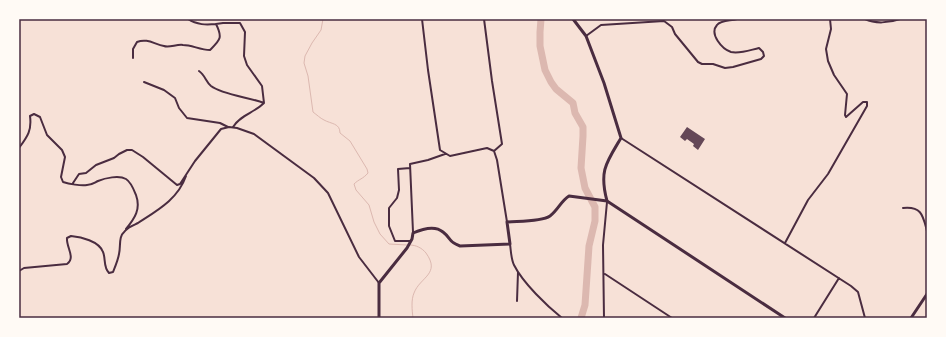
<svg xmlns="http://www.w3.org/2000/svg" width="946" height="337" font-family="Figtree,sans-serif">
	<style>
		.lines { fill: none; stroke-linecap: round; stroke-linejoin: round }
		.stream { stroke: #dcb8b0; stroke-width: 1 }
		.river { stroke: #dcb8b0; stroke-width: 7 }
		.building { fill: #644757 }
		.minor { stroke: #4a2c40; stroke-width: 2 }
		.tertiary { stroke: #4a2c40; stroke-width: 3 }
		.secondary { stroke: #4a2c40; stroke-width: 3 }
		.neatline { fill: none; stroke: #4a2c40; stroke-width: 1.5 }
	</style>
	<rect width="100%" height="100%" fill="#f7e1d7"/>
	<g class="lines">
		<path class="stream" d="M323 19 321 30 312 43 305 56 304 63 308 76 313 112C317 115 320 118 324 120 331 124 340 123 340 133L350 141 367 169 368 173C363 179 359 179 354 184L356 190 369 205 374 222 380 234 389 244 407 245
			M410 245C416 245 422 248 426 253 441 274 420 277 414 293 411 300 412 310 413 318"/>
		<path class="river" d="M541 19 540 32V46L545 70 551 82 556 89 573 103 575 113 583 127V136L581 168 585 188 595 207V221L589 246 585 305 581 318"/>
	</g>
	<path class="building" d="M687 127 705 139 698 150 693 146 694 144 687 139 685 141 680 137Z"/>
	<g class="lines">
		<path class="minor" d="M188 19C197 25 206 25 216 24
			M422 19 428 70 440 150 450 156 487 148 494 151 497 160 507 222
			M484 19 492 81 502 144 494 151
			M830 19 831 29 826 49 828 61 834 75 847 94 845 115 846 117
			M865 19C875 24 889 23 900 19
			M586 36 601 25 664 21 672 27 675 34 698 62 702 64H713L725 68 733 67 761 59 764 56 763 52 759 48C750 50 740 54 731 52 722 49 709 34 717 25 721 20 731 21 737 19
			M133 58V49L137 42C147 38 154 44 164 46 169 48 177 44 183 45 192 45 200 50 210 50 220 40 223 38 216 24L223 23H240L245 32 244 56 247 65 262 86 264 103C254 113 240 115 233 127
			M199 71C205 75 206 82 211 86 223 95 249 97 264 103
			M144 82 164 90 175 98 179 108 187 118 220 123 228 127
			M621 138 851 286 858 292 865 318
			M19 148C27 137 32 131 30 116L34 114 40 117 47 135 62 150 65 157 61 177 63 182C69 184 81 186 87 185 92 185 94 183 98 181 105 178 119 175 126 179 131 182 134 190 136 195 141 209 135 218 126 229
			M410 168 398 169 399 190 397 198 389 208V226L395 241H411
			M73 183 79 174 86 173 96 165 114 158 119 154 127 150H132L143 157 177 185 180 184 195 161 221 129 229 127 237 128 254 134 314 178 328 193 359 257 379 283
			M903 208C922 206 923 216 927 231
			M413 232 410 164 428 160 445 154
			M785 243 808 200 828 174 867 106V102H863L846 117
			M510 244C511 251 511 259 514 265 523 283 547 306 562 318
			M19 271 24 268 67 264C76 258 66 247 67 238L71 236C81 237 99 241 103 252 106 259 103 267 109 273L113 272C115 267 118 260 119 254 121 246 118 237 125 231 128 227 134 225 138 223 158 210 178 199 186 176
			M605 274 672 318
			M517 301 518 272
			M604 318 603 245 607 202
			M814 318 839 278"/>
		<path class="tertiary" d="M379 318V283L407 248 412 239 413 233C422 229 435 225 443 232 451 238 448 242 460 246L510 244 507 222C518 221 541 222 550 216 558 210 561 201 569 196L607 201
			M911 318 927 294"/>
		<path class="secondary" d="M573 19 586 36 604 83 621 138C606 163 599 171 607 201L785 318"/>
	</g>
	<rect width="946" height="337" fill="none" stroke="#fffaf5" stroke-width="40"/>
	<rect x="20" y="20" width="906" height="297" class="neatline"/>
</svg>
